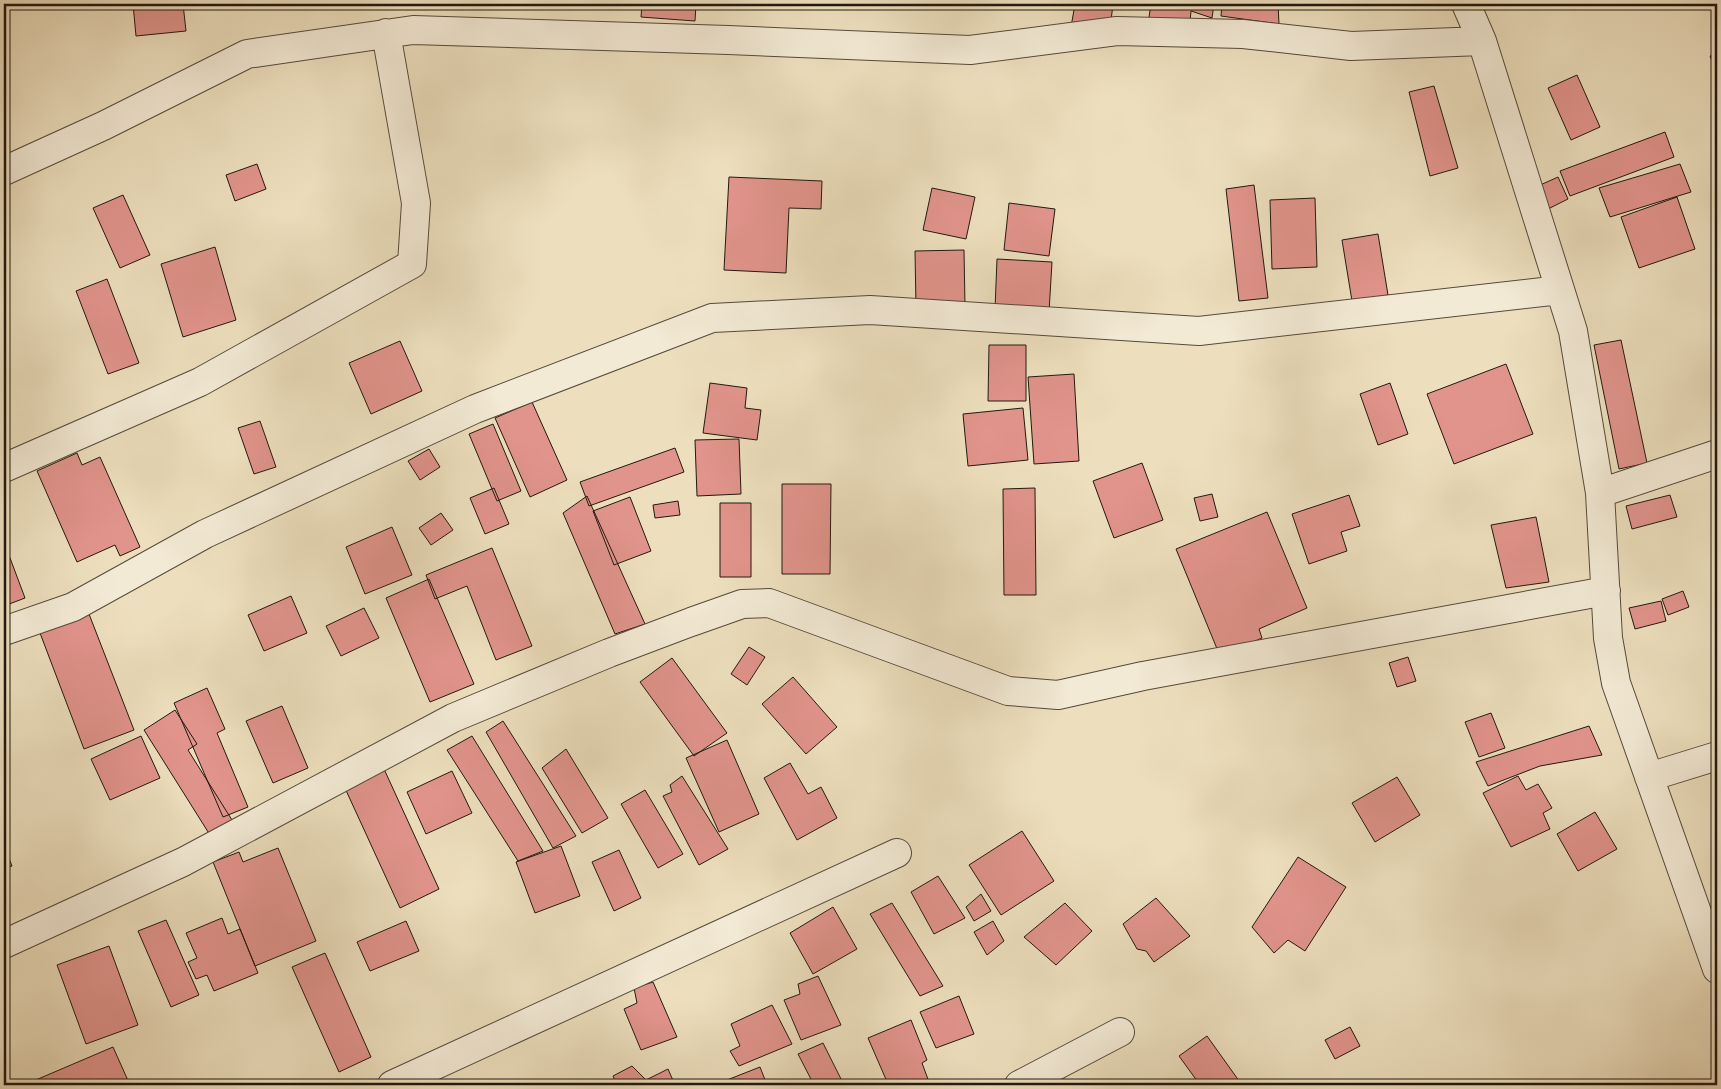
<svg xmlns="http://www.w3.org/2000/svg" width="1721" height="1089" font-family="'Gentium Book Plus',serif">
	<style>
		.building { fill: #e1948c; stroke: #22180f }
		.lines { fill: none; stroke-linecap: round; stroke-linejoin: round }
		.minor-casing { stroke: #554a3b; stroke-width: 30 }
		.minor { stroke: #f3ead5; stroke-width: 28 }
	</style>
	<rect width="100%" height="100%" fill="#eddfbe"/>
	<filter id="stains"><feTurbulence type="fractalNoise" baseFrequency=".004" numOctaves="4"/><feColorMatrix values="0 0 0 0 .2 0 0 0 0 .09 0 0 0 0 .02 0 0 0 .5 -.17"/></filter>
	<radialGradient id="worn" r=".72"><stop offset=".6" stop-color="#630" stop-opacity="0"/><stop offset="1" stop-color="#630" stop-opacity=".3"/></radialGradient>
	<path class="building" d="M133 4H183L186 31 136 36Z
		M642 4H696L695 21 641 17Z
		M1075 4H1131H1113L1110 29 1071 27Z
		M1151 4H1214L1212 18 1191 11 1189 33 1149 17Z
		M1222 4H1278L1279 24 1221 16Z
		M1717 53V74L1710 56Z
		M1577 75 1600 127 1571 140 1548 88Z
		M1434 86 1458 168 1430 176 1409 92Z
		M1665 132 1674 157 1570 196 1560 171Z
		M257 164 266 189 235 201 226 175Z
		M1680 164 1691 192 1610 217 1599 188Z
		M729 177 822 181 821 209 789 208 786 273 724 270Z
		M1558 177 1568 199 1548 209 1538 186Z
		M1254 185 1268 298 1239 301 1226 189Z
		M932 188 975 197 966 239 923 230Z
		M123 195 150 255 120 268 93 208Z
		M1677 197 1695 249 1639 268 1621 217Z
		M1315 198 1317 267 1272 269 1270 200Z
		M1009 203 1055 209 1049 256 1004 250Z
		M1378 234 1388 295 1352 301 1342 240Z
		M215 247 236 320 183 337 161 264Z
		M964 250 965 306 916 307 915 251Z
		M997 259 1052 262 1049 312 995 309Z
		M107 279 139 363 108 374 76 291Z
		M1621 340 1647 463 1619 469 1594 345Z
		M400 341 422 391 371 414 349 363Z
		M989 345H1026V401H988Z
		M1506 364 1533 434 1454 464 1427 394Z
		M1074 374 1079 461 1034 464 1028 377Z
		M710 383 747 388 745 408 761 410 757 440 703 433Z
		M1390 383 1408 434 1378 445 1360 394Z
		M532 402 567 480 530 497 495 418Z
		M1023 408 1028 460 968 466 963 414Z
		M260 421 276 467 254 474 238 428Z
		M493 424 521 491 497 501 469 434Z
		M739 439 741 494 697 496 695 440Z
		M675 448 684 472 589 506 580 482Z
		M429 449 440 467 420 480 408 461Z
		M77 453 82 465 100 457 140 547 120 556 115 545 77 562 37 471Z
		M1142 463 1163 520 1114 538 1093 481Z
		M1717 474V491L1711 476Z
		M782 484H831L830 574H782Z
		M494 488 509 524 485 534 470 498Z
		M1035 488 1036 595H1004L1003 489Z
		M1212 494 1218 517 1200 521 1194 498Z
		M1349 495 1360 526 1341 532 1347 551 1309 564 1292 514Z
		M1670 495 1677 517 1632 529 1626 506Z
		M587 496 645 624 615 634 563 513Z
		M630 497 651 551 614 565 593 511Z
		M678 501 680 515 655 518 653 505Z
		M720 503H751V577H720Z
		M1267 512 1307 608 1259 629 1262 638 1220 656 1176 549Z
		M441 513 453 530 431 545 419 528Z
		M1536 517 1549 582 1506 588 1491 525Z
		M392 527 412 575 365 594 346 547Z
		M4 542 25 598 4 606Z
		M492 548 532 646 496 660 467 586 435 599 426 575Z
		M429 579 474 684 430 702 386 598Z
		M1683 591 1689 607 1668 615 1662 599Z
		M291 596 307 633 264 651 248 615Z
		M1661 601 1666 621 1635 629 1629 608Z
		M364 608 379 638 341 656 326 626Z
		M89 614 134 730 84 749 40 633Z
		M749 647 765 657 747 685 731 674Z
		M1408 657 1416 681 1397 687 1389 663Z
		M672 658 727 733 694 756 640 682Z
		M793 677 837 727 806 754 762 704Z
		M207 688 225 729 217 733 248 807 223 817 174 703Z
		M282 706 308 768 273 783 246 721Z
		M175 710 197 744 188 750 232 820 210 835 144 730Z
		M1491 713 1505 748 1479 757 1465 722Z
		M503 721 576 836 553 848 486 732Z
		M1589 726 1602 755 1540 766 1488 786 1476 762Z
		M141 736 160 778 110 800 91 759Z
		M472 736 543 851 518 861 447 750Z
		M727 740 759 814 719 832 686 758Z
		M566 749 608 818 582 833 542 768Z
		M790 763 808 794 821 787 837 818 797 840 764 778Z
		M384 769 439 889 400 908 344 786Z
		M452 771 472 813 426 834 407 792Z
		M682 776 728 849 699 865 663 796 672 792 670 785Z
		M1518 776 1526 790 1538 784 1552 808 1543 813 1550 829 1511 847 1483 793Z
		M1397 777 1420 815 1375 842 1352 803Z
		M645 790 683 854 658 868 621 804Z
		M1595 812 1617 849 1578 871 1557 834Z
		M1022 831 1054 881 1001 915 969 865Z
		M4 846 12 866 4 869Z
		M561 846 580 896 535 913 516 862Z
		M278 848 316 941 255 966 213 862 239 852 243 862Z
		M619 850 641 898 614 911 592 862Z
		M1298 857 1346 887 1305 951 1288 940 1274 953 1252 927Z
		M938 876 965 918 934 934 911 892Z
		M981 894 991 911 974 921 966 907Z
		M1156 898 1190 936 1154 962 1146 951 1137 949 1123 924Z
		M892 903 943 986 920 996 870 914Z
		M1065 903 1092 931 1056 965 1024 937Z
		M833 907 857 949 813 974 790 933Z
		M222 918 228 934 240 929 258 973 214 991 207 975 196 979 188 962 197 958 186 933Z
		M166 920 199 995 171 1007 138 931Z
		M406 921 419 951 370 971 357 942Z
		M993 921 1004 941 987 955 974 932Z
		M109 946 138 1025 86 1044 57 965Z
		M325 953 371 1057 339 1072 292 967Z
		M818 976 841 1025 801 1040 784 1000 800 994 798 984Z
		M653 982 677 1037 641 1050 624 1009 637 1003 634 988Z
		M959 996 974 1034 936 1048 920 1012Z
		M772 1005 792 1044 739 1066 730 1051 740 1046 731 1024Z
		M911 1020 927 1060 922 1063 929 1082 921 1085H905V1083L888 1084 868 1038Z
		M1350 1027 1360 1046 1335 1059 1325 1040Z
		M1207 1036 1242 1085H1200L1179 1056Z
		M823 1043 844 1085H814L798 1054Z
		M113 1047 130 1085H24Z
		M632 1066 646 1080 668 1069 675 1085H617L613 1076Z
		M760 1067 767 1085H723L722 1082Z"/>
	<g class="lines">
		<g class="minor-casing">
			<path id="minor" d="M1466 4 1482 41 1573 331 1600 493 1608 638 1616 683 1717 969
				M4 171 103 126 247 54 413 30 728 40 970 50 1117 31 1243 34 1351 46 1482 41
				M4 468 200 382 412 264 416 203 386 33
				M1600 493 1717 454
				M4 631 73 607 205 534 475 409 712 318 870 310 1199 331 1560 290
				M1649 777 1717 756
				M4 944 183 862 453 718 609 653 691 622 742 604 769 603 1008 691 1058 695 1143 676 1606 591
				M392 1085 897 853
				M1019 1085 1120 1032"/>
		</g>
		<use href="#minor" class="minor"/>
	</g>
	<rect width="1721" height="1089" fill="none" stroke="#eddfbe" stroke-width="20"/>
	<rect x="5" y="5" width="1711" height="1079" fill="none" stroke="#22180f" stroke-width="2.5"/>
	<rect x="10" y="10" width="1701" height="1069" fill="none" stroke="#22180f"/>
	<rect width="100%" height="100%" filter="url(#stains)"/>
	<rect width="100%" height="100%" fill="url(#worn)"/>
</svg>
